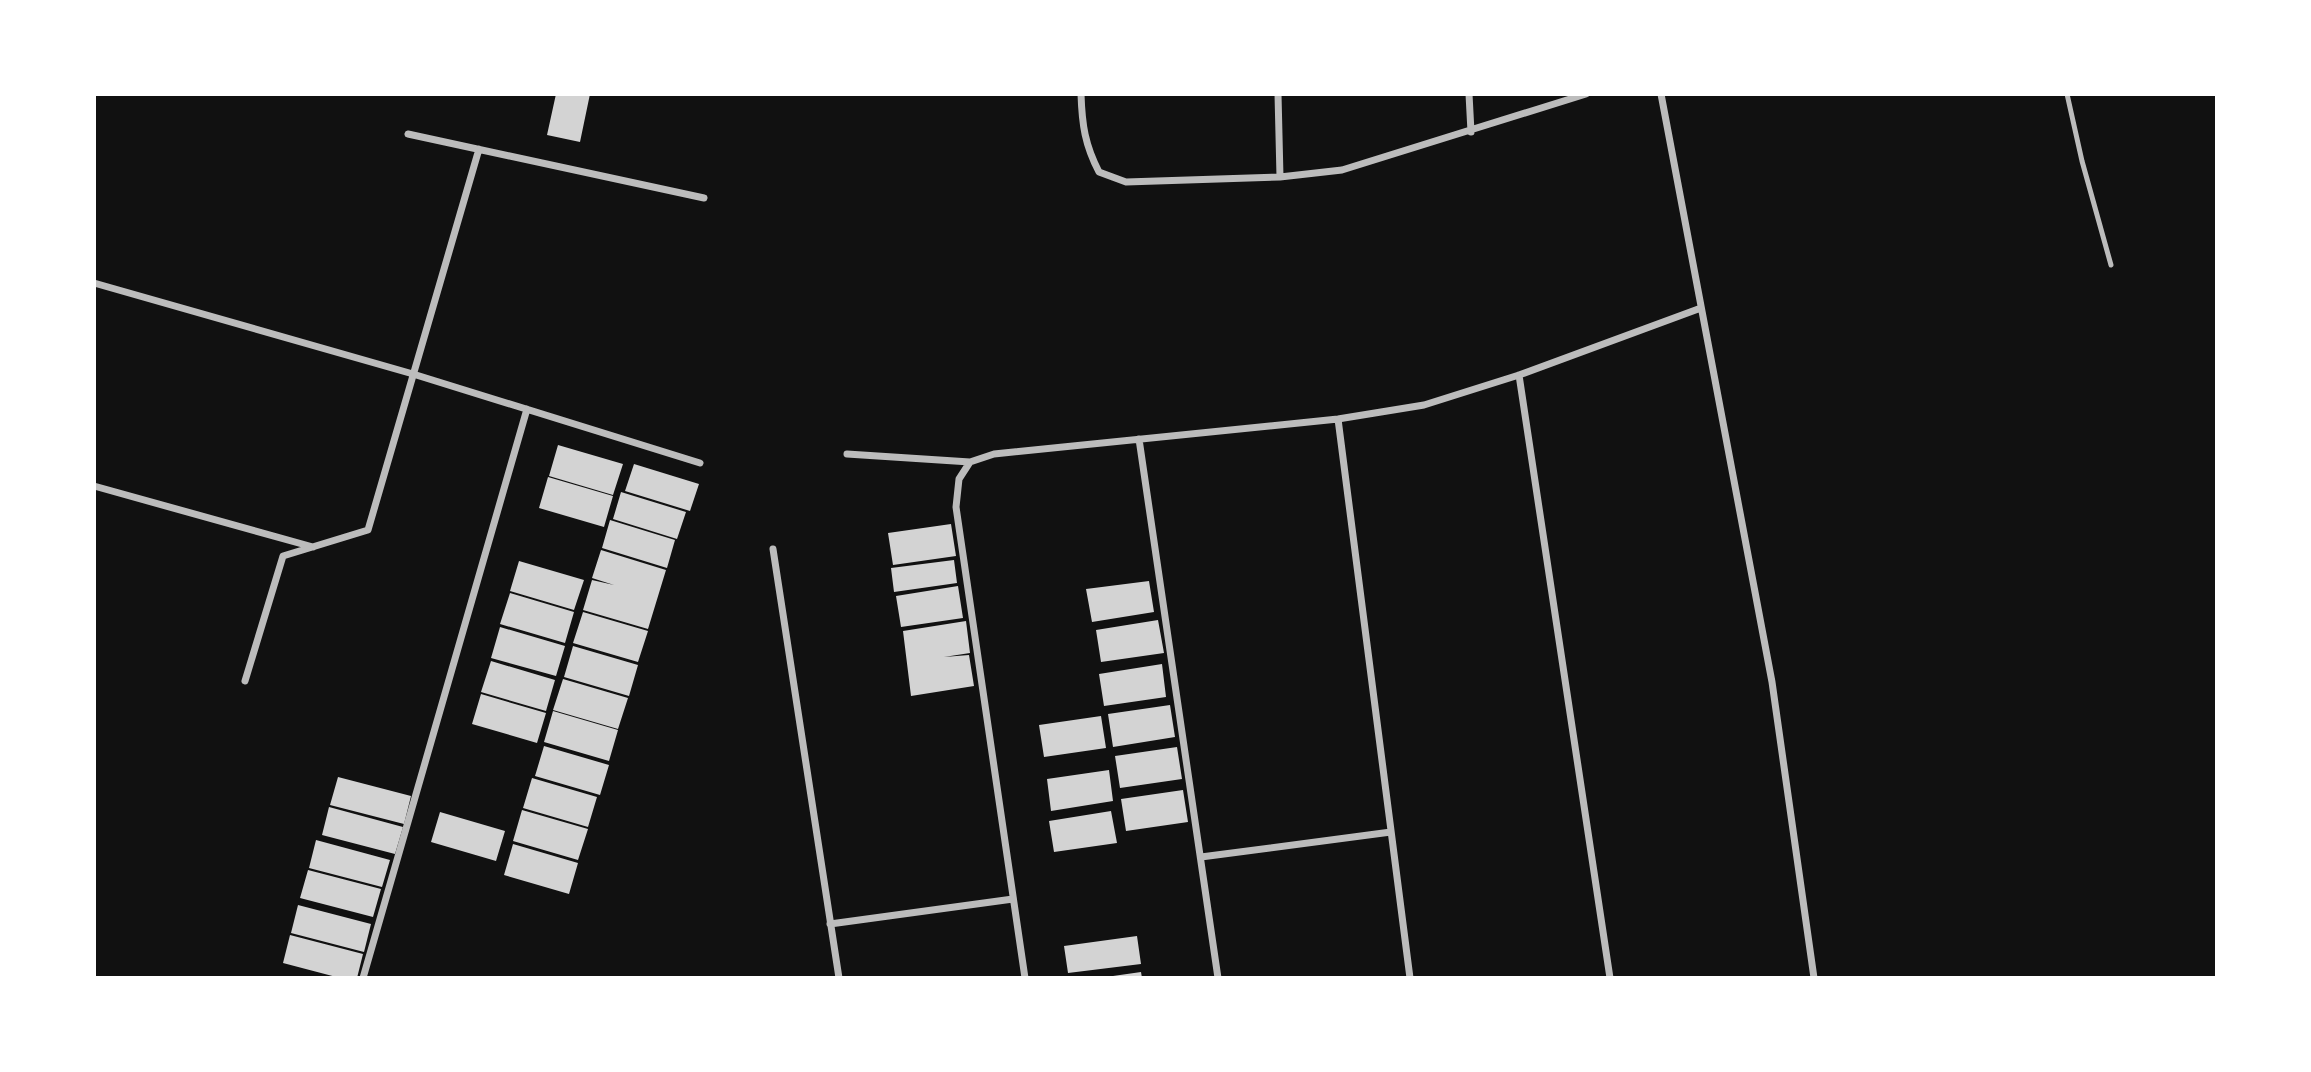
<svg xmlns="http://www.w3.org/2000/svg" width="2311" height="1072" font-family="Raleway,sans-serif">
	<style>
		.building { fill: #d3d3d3 }
		.lines { fill: none; stroke-linecap: round; stroke-linejoin: round }
		.service { stroke: #bcbcbc; stroke-width: 5 }
		.minor { stroke: #bcbcbc; stroke-width: 7 }
	</style>
	<rect width="100%" height="100%" fill="#111"/>
	<path class="building" d="M556 94H590L580 142 547 135Z
		M558 445 623 464 613 495 549 476Z
		M634 464 699 484 690 511 625 491Z
		M548 477 613 496 604 527 539 508Z
		M621 492 686 512 677 539 613 519Z
		M610 520 675 540 667 568 602 548Z
		M951 524 956 556 893 565 888 533Z
		M601 550 666 570 648 629 583 610 592 580 614 585 592 578Z
		M954 560 957 583 894 592 891 568Z
		M519 561 584 580 574 610 510 591Z
		M1149 581 1154 612 1092 622 1086 589Z
		M958 586 963 618 901 627 896 596Z
		M510 593 574 612 565 643 500 624Z
		M583 612 648 631 638 662 573 643Z
		M1158 620 1164 653 1101 662 1096 630Z
		M966 621 970 653 944 657 969 655 974 686 911 696 903 631Z
		M500 627 565 646 556 676 491 658Z
		M573 646 638 665 629 696 564 677Z
		M491 661 555 680 546 711 481 692Z
		M1162 664 1166 697 1104 706 1099 674Z
		M563 679 628 698 618 729 553 710Z
		M481 694 546 713 537 743 472 724Z
		M1170 705 1175 737 1113 747 1108 714Z
		M553 711 618 730 609 761 544 742Z
		M1101 716 1106 748 1044 757 1039 725Z
		M544 746 609 765 600 795 535 776Z
		M1177 747 1182 779 1120 788 1115 756Z
		M1109 770 1113 801 1051 811 1047 779Z
		M338 777 411 796 404 824 330 805Z
		M532 778 597 797 588 827 523 808Z
		M1183 790 1188 822 1126 831 1121 799Z
		M329 807 403 827 395 854 322 835Z
		M522 810 588 829 578 860 513 841Z
		M1111 811 1117 843 1054 852 1049 821Z
		M440 812 505 831 496 861 431 842Z
		M316 840 390 860 382 887 309 868Z
		M513 844 578 863 569 894 504 875Z
		M308 870 381 889 373 917 300 898Z
		M298 905 371 924 364 952 291 933Z
		M290 935 363 954 357 978H340L283 963Z
		M1137 936 1141 964 1068 973 1064 946Z
		M1141 972 1142 978H1113V976Z"/>
	<g class="lines">
		<path class="service" d="M2067 94 2082 161 2111 265"/>
		<path class="minor" d="M1081 94C1082 125 1085 145 1099 172L1126 182 1280 177 1342 170 1586 94
			M1278 94 1280 177
			M1469 94 1471 132
			M1661 94 1772 682 1814 978
			M408 134 704 198
			M94 283 413 374 700 463
			M1519 375 1610 978
			M1338 419 1410 978
			M1139 439 1218 978
			M847 454 970 462
			M94 486 313 547
			M773 549 839 978
			M245 681 283 556 368 530 479 149
			M1201 857 1391 832
			M830 924 1013 899
			M363 978 527 409
			M1025 978 956 507 959 479 970 462 994 454 1338 419 1424 405 1519 375 1701 308"/>
	</g>
	<rect width="2311" height="1072" fill="none" stroke="#ffffff" stroke-width="192"/>
</svg>
